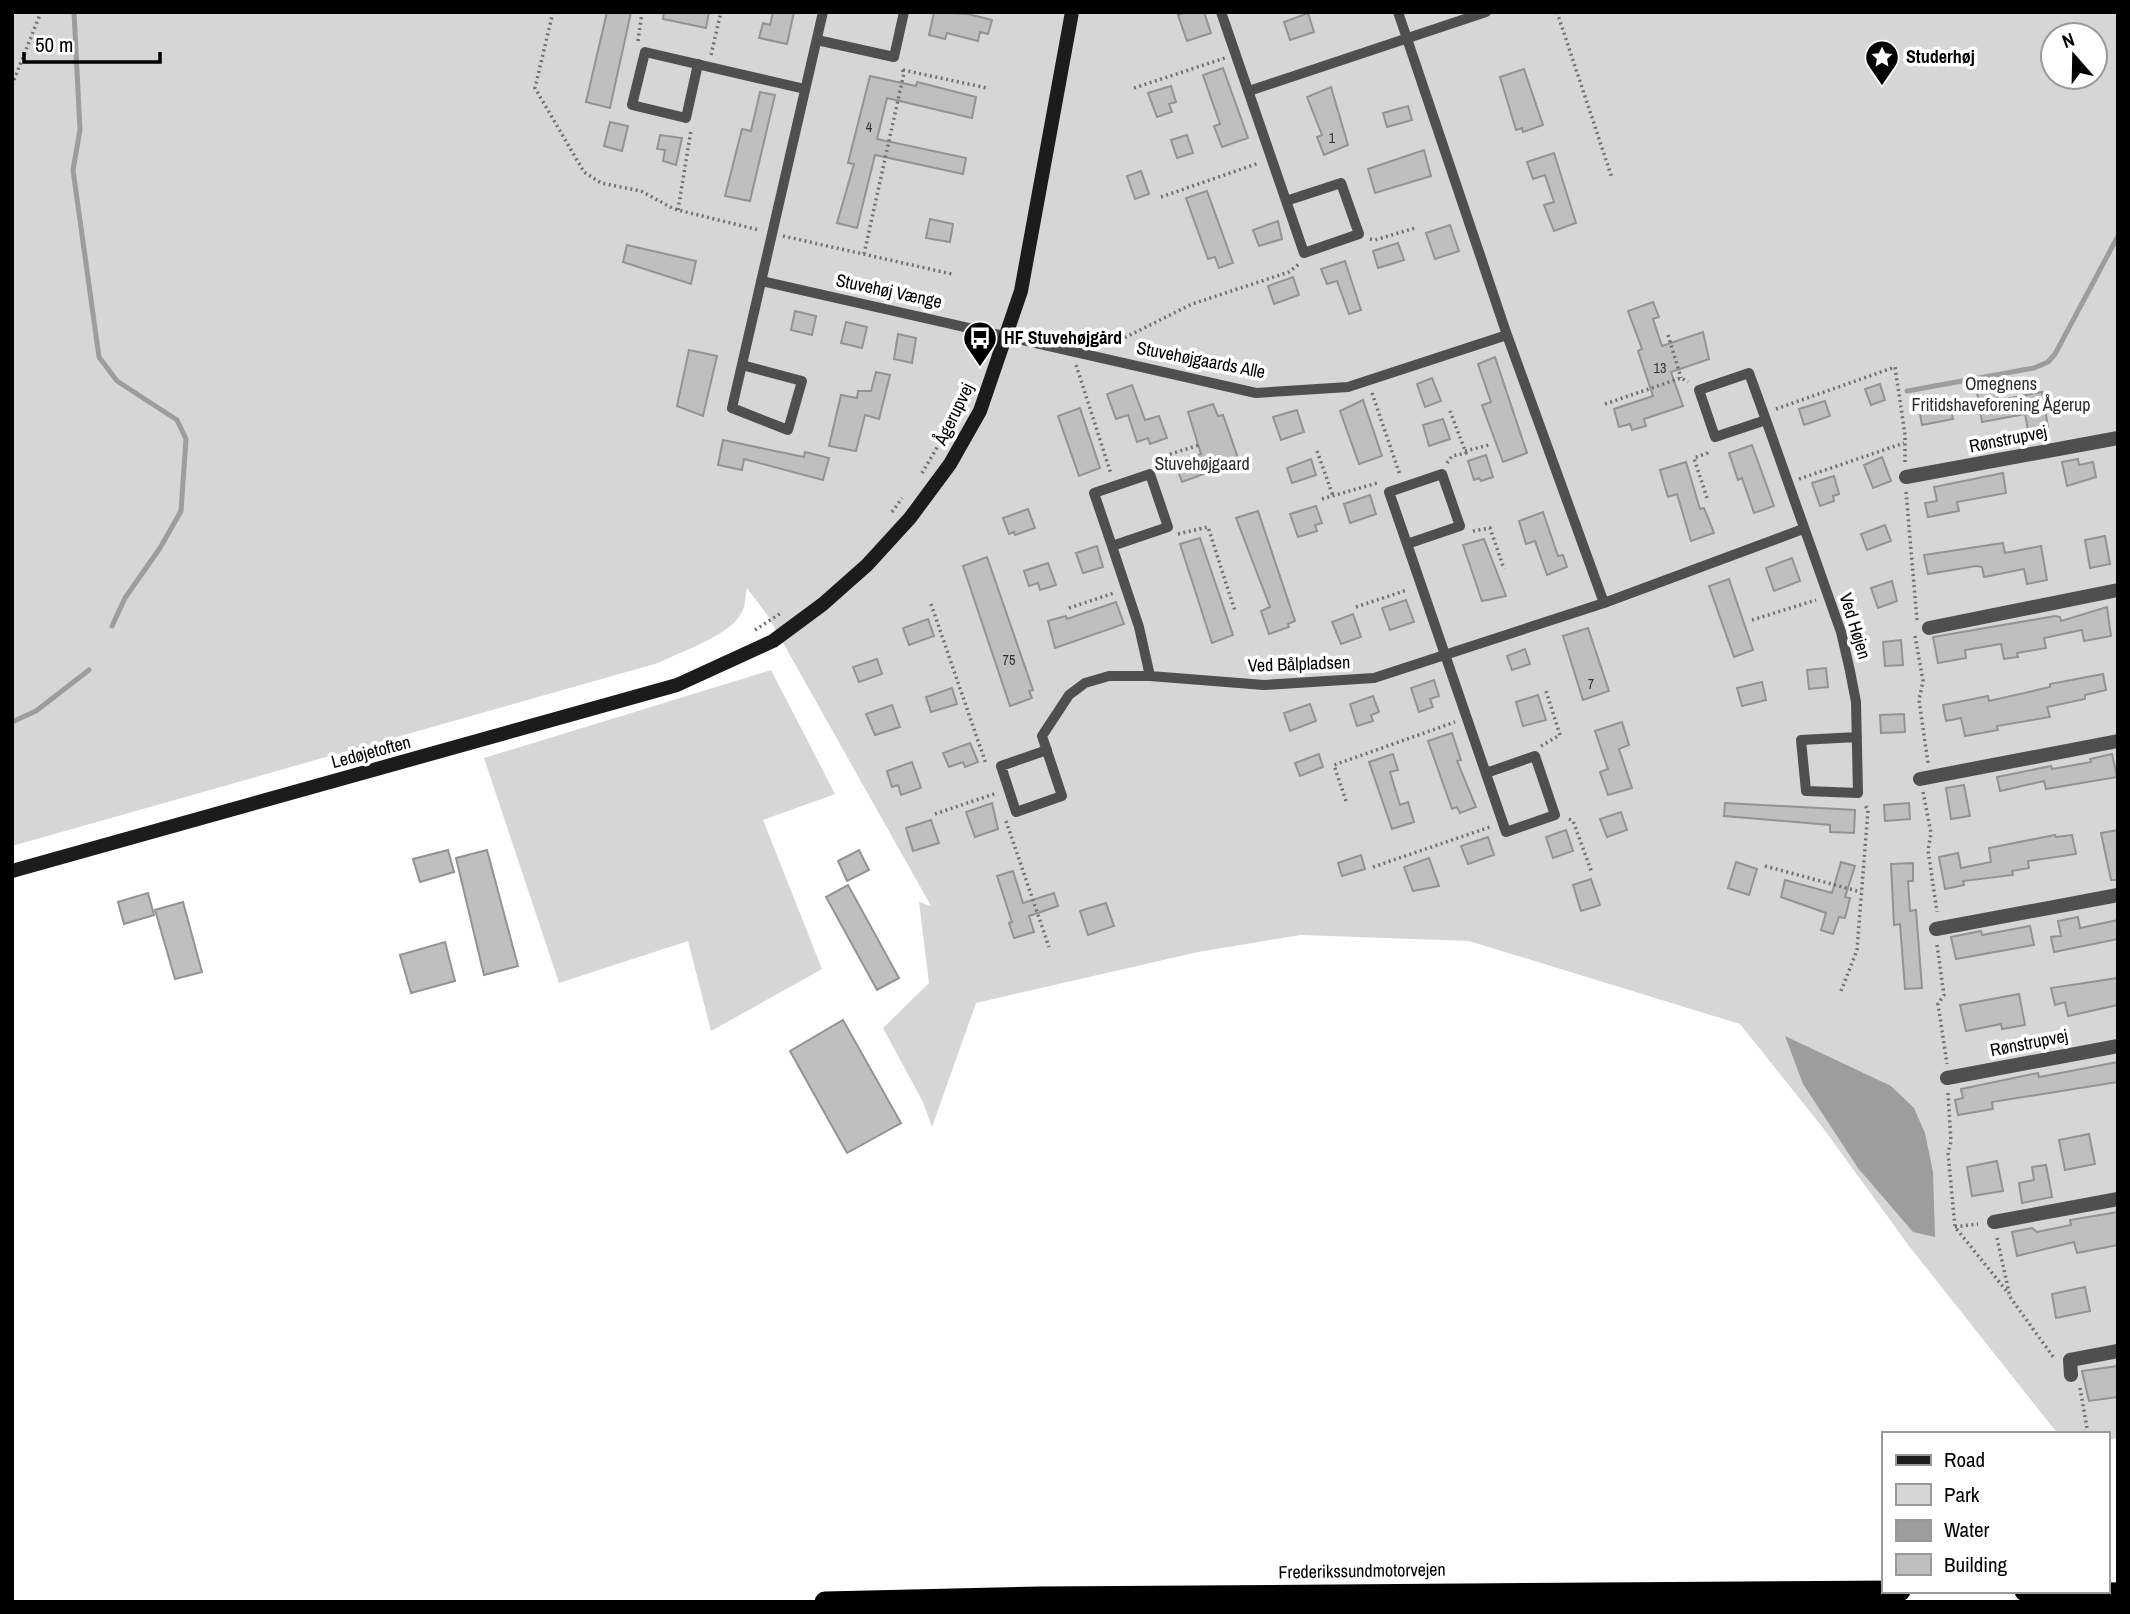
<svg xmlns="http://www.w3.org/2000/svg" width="2130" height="1614" font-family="'Archivo Narrow',sans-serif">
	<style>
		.green { fill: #d6d6d6; fill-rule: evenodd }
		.water { fill: #9d9d9d }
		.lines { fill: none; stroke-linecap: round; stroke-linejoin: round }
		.stream { stroke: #9d9d9d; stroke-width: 5 }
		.building { fill: #bfbfbf; stroke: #939393; stroke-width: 2 }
		.path { stroke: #717171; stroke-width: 3.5; stroke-dasharray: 2 3.5; stroke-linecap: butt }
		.lane { stroke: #4f4f4f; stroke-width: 10 }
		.street { stroke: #4f4f4f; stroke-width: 14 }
		.secondary { stroke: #1c1c1c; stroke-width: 14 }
		.highway { stroke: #000; stroke-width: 21 }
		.labels { text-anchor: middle; stroke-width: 7; stroke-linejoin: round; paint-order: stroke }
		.number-label { font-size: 14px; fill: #303030 }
		.poi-label { font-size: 18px; font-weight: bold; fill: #000; stroke: #fff; text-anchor: start }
		.street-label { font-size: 18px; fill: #000; stroke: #fff }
		.park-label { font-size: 18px; fill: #2d2d2d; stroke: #fff }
	</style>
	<rect width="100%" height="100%" fill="#fff"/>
	<path class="green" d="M12 12H2118V1438L2107 1440V1434H2058L1909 1246 1823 1128 1740 1024 1469 941 1301 935 1198 952 976 1003 932 1127 923 1102 883 1028 929 983 919 902 931 906 768 616 747 588C745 597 746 607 740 615 728 636 680 652 658 663L12 846ZM2053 35H2095V77H2053Z
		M771 670 835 794 763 820 822 969 711 1031 688 941 559 983 484 758Z"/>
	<path class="water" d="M1785 1036 1891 1086 1914 1108 1925 1133 1933 1172 1935 1237 1913 1232 1858 1168 1803 1084Z"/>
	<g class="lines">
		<path class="stream" d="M74 12 80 130 73 170 99 357 117 381 177 420 186 439 181 511 160 548 125 598 112 626
			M1907 391 2034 368 2048 362 2055 354 2118 236
			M12 722 36 711 89 670"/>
	</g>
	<path class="building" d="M607 12H631L610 108 586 102Z
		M664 12H709L706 28 663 19Z
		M773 12H794L787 44 759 38 763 23 770 25Z
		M934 12 968 14 992 20 988 34 980 32 978 41 947 33 945 39 929 35Z
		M1186 12H1204L1211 33 1187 41 1178 15Z
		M1308 13 1314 32 1290 40 1284 22Z
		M1223 68 1248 138 1222 147 1214 126 1220 124 1203 75Z
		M1524 69 1543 125 1523 132 1522 128 1516 130 1500 77Z
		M870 76 916 86 917 82 976 97 972 118 887 98 877 139 966 158 963 174 875 155 857 228 837 223 854 164 848 163Z
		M1171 86 1176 102 1169 104 1172 112 1157 117 1148 93Z
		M1331 87 1348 145 1324 155 1317 137 1322 135 1307 97Z
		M760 92 775 95 750 201 725 196 742 129 751 131Z
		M1408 106 1412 120 1387 127 1383 113Z
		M610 122 628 126 622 151 604 146Z
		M660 135 682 138 676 165 663 161 665 150 657 149Z
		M1187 135 1193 153 1177 158 1171 140Z
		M1424 150 1431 176 1375 193 1368 169Z
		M1554 153 1576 223 1554 231 1544 205 1554 202 1545 175 1533 179 1527 162Z
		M1141 171 1149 194 1135 199 1127 176Z
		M1207 191 1233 263 1219 268 1215 257 1208 259 1186 198Z
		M930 219 953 224 950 242 926 238Z
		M1278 221 1282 239 1259 246 1253 230Z
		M1450 225 1459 251 1435 259 1426 233Z
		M1398 243 1404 260 1378 268 1373 251Z
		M627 245 696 261 691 284 623 262Z
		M1345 261 1361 310 1349 314 1337 281 1327 284 1321 269Z
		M1293 277 1299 295 1274 304 1268 286Z
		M1653 302 1659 317 1653 319 1662 346 1703 332 1709 359 1671 372 1683 406 1644 419 1646 426 1632 430 1630 424 1619 427 1614 409 1653 396 1638 351 1642 349 1628 311Z
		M795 311 816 316 812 335 791 330Z
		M846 322 867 327 862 348 841 343Z
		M898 334 916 338 912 363 894 359Z
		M689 350 717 356 703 416 677 406Z
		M1495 357 1527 453 1503 462 1482 405 1491 402 1478 364Z
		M876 372 890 375 879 419 865 415 856 451 829 446 841 395 857 398 858 391H871Z
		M1432 378 1441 401 1425 407 1417 384Z
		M1880 384 1885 400 1871 405 1865 389Z
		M1132 385 1145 420 1159 416 1167 438 1150 444 1148 438 1137 442 1128 415 1116 419 1107 394Z
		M1995 385 1999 400 2042 392 2048 427 2028 431 2025 414 1982 422 1977 392Z
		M1945 397 1946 401 1949 400 1953 419 1922 425 1918 402Z
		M1363 400 1382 456 1359 464 1340 411Z
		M1825 401 1830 416 1804 425 1799 409Z
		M1213 404 1218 416 1223 415 1239 461 1182 482 1175 462 1201 454 1188 412Z
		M1080 408 1100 468 1079 476 1058 416Z
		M1297 410 1304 432 1281 440 1273 417Z
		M1443 419 1450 439 1429 446 1423 425Z
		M723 440 804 457 805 452 829 458 823 480 744 459 742 470 718 465Z
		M1752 445 1774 506 1754 513 1742 478 1738 480 1729 453Z
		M1486 455 1493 477 1481 481 1479 478 1474 480 1468 461Z
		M1882 457 1891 481 1873 488 1864 465Z
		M1311 459 1316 475 1292 483 1287 468Z
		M2078 459 2079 465 2093 462 2096 477 2067 486 2062 462Z
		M1686 462 1700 509 1704 508 1714 533 1691 541 1677 494 1668 497 1660 470Z
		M2003 473 2006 493 1957 502 1959 511 1928 517 1925 503 1937 501 1934 487Z
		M1834 476 1839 494 1833 496 1834 501 1820 506 1812 483Z
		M1370 495 1376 514 1350 523 1344 504Z
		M1316 506 1322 523 1315 525 1317 531 1298 537 1290 514Z
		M1028 509 1035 528 1015 535 1014 532 1009 534 1003 518Z
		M1258 511 1295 621 1288 624 1289 627 1269 634 1261 611 1270 607 1236 518Z
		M1543 512 1558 556 1563 555 1567 567 1547 575 1535 541 1526 544 1519 521Z
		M1885 525 1891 541 1867 550 1861 534Z
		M2105 536 2110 564 2090 568 2085 540Z
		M1200 538 1233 635 1212 643 1180 544Z
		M1484 539 1506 596 1482 601 1463 545Z
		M2003 543 2005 553 2041 546 2047 580 2027 584 2024 569 1984 577 1982 567 1976 566 1928 574 1924 555Z
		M1097 546 1103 567 1083 573 1076 553Z
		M987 557 1033 690 1029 691 1032 698 1010 706 963 566Z
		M1792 558 1800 581 1774 591 1766 568Z
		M1048 563 1056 585 1040 590 1038 583 1029 586 1024 571Z
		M1729 579 1753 650 1734 657 1709 586Z
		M1892 581 1897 601 1878 608 1871 588Z
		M1406 600 1414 622 1390 630 1382 608Z
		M1116 602 1124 624 1055 648 1048 621 1066 616 1067 619Z
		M2107 607 2111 636 2084 641 2082 630 2044 638 2046 648 2017 653 2018 657 2004 659 2001 644 1965 650 1966 658 1938 663 1933 637 2055 616 2060 617 2061 621Z
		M1353 614 1361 637 1341 644 1332 622Z
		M928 619 934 636 909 645 903 628Z
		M1588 628 1609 691 1583 700 1563 636Z
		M1901 640 1903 665 1885 666 1883 642Z
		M1525 649 1530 664 1512 670 1507 656Z
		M877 659 882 674 859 682 853 667Z
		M1826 668 1828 687 1809 689 1807 670Z
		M2103 674 2106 690 2085 695V699L2047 707 2050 717 1997 726 1998 730 1965 736 1961 718 1946 721 1943 705 1988 696 1989 701 2050 687V684Z
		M1434 680 1439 696 1430 699 1433 707 1419 712 1411 688Z
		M1762 682 1766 700 1742 706 1737 688Z
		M952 688 957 704 931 712 926 697Z
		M1538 695 1546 720 1523 726 1516 702Z
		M1373 696 1379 712 1371 715 1373 721 1357 726 1350 704Z
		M1310 704 1316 721 1290 731 1284 713Z
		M892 705 900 727 875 735 866 714Z
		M1904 714 1905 732 1881 733 1880 715Z
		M1622 722 1629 745 1619 749 1632 788 1608 795 1600 772 1608 769 1595 731Z
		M1452 733 1461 760 1457 761 1476 807 1460 813 1457 807 1452 809 1428 741Z
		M970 743 978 762 965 767 963 762 949 767 943 753Z
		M1319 754 1323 767 1300 776 1295 763Z
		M1393 754 1398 770 1390 772 1400 805 1408 802 1414 822 1392 829 1369 762Z
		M2112 754 2117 777 2046 789 2044 781 2000 791 1997 777 2051 766 2052 769 2091 762 2090 759Z
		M912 762 921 788 901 795 898 785 892 787 887 771Z
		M1964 785 1970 816 1951 819 1946 788Z
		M992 803 998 829 975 837 966 812Z
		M1725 803 1855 810 1854 833 1830 832V825L1724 816Z
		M1909 803 1910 819 1885 821 1884 805Z
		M1621 812 1627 830 1607 837 1600 819Z
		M931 820 939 843 913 851 906 828Z
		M1566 830 1573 851 1553 858 1546 837Z
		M2118 830V880H2111L2101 833Z
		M2055 835 2056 837 2072 835 2076 854 2028 861 2029 868 2012 871 2013 875 1963 881 1964 885 1945 889 1939 857 1958 853 1961 868 1991 862 1989 848Z
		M1488 837 1494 855 1468 864 1461 846Z
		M448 850 454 872 420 882 413 859Z
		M487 850 518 966 484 975 456 858Z
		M859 850 869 870 847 881 838 861Z
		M1361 855 1365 869 1342 876 1338 863Z
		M1429 858 1439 886 1413 891 1404 867Z
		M1736 862 1757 869 1749 895 1728 888Z
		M1841 862 1855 866 1845 897 1850 898 1845 918 1839 917 1833 934 1821 930 1826 913 1781 897 1785 880 1832 893Z
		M1913 863V881H1908L1910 911 1916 910 1922 988 1905 989 1900 924 1894 925 1891 864Z
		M1013 871 1023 903 1054 893 1058 906 1029 916 1034 932 1014 938 1009 923 1012 922 997 876Z
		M1591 879 1600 905 1581 911 1573 885Z
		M848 885 899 978 877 990 826 897Z
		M148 893 154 915 124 924 118 902Z
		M183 902 202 972 175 979 155 910Z
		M1106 903 1114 926 1088 935 1080 911Z
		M2078 917 2080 928 2118 920V939L2054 952 2051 937 2061 936 2058 921Z
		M2030 926 2034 945 1956 959 1951 937 1981 931 1982 935Z
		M445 942 455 981 411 993 400 955Z
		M2118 978V1005L2068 1016 2065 1002 2055 1005 2051 988Z
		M2019 994 2025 1025 2002 1029 2001 1024 1966 1031 1960 1005Z
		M843 1020 901 1123 847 1153 790 1051Z
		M2118 1062V1082L1992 1102 1993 1109 1958 1115 1955 1100 1963 1098 1961 1089 2038 1073 2039 1077Z
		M2089 1134 2095 1164 2065 1170 2059 1140Z
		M1997 1161 2003 1191 1972 1196 1967 1167Z
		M2046 1165 2052 1197 2022 1203 2019 1183 2034 1180 2032 1167Z
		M2118 1212V1245L2077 1253 2074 1242 2017 1256 2012 1232 2032 1228 2037 1232 2071 1225 2070 1220Z
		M2085 1287 2090 1311 2056 1318 2052 1294Z
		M2118 1366V1397L2089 1401 2082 1371Z"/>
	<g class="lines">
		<path class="path" d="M553 12 535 88 584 172 601 183 641 191 674 209 759 230
			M1557 12 1612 178
			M638 41 642 12
			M711 55 721 12
			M903 70 987 88
			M12 85 41 12
			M1134 88 1225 58
			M1161 197 1259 163
			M678 210 691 130
			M783 236 952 274
			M1370 239 1375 240 1415 228
			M864 254 904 73 902 69
			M1668 335 1681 378
			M1110 345 1192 304 1289 272 1299 264
			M1076 365 1111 474
			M1372 393 1400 475
			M1605 404 1681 378 1688 382
			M1776 409 1895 367 1905 435V463
			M1317 451 1333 496
			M1465 451 1489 445
			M1157 463 1161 457 1199 445
			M1447 463 1452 456 1466 453 1450 411
			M922 473 959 410 970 385
			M1799 479 1904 443
			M1906 492 1917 620
			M1707 498 1694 458 1707 453 1708 449
			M1322 499 1377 483
			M892 512 902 498
			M1473 531 1490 528 1504 569
			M1178 534 1208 527 1235 611
			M931 604 986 764
			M1356 607 1407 590
			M1069 608 1114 593
			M1752 620 1816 600
			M755 630 781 613
			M1915 636 1923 681 1919 700 1928 763
			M1541 746 1560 735 1545 688
			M1923 792 1931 833 1928 850 1937 912
			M1346 801 1334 765 1455 722
			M935 814 997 793
			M1569 819 1573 821 1592 873
			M1006 821 1049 947
			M1765 866 1861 892
			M1373 867 1490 827
			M1937 945 1944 995 1938 1004 1947 1064
			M1841 991 1857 950 1868 810 1865 805
			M1948 1093 1951 1142 1948 1153 1955 1227 2009 1294
			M1955 1227 1978 1224
			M1997 1238 2010 1297 2054 1358
			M2080 1388 2088 1434"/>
		<path class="lane" d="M1221 12 1304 253 1359 234 1341 183 1286 201
			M1398 12 1507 335
			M817 40 894 57 904 12
			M698 64 686 118 632 105 645 52 805 89
			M1249 91 1486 12
			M761 281 1256 393 1348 387 1507 335 1604 603
			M742 365 802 381 788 430 732 408C762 276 793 144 823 12
			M1766 420 1749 373 1699 390 1715 437 1766 420 1841 632 1850 671 1856 702 1858 793 1806 791 1801 740 1857 737
			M1442 474 1460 526 1407 544 1389 492Z
			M1407 544 1506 832 1555 815 1535 756 1486 773
			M1112 546 1094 493 1150 474 1168 527 1112 546 1139 627 1150 676
			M1047 750 1001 766 1016 812 1062 796 1042 736 1069 695 1085 683 1109 676H1150L1264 685 1374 678 1604 603 1803 529"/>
		<path class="street" d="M1906 477 2118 438
			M1929 628 2118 590
			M1920 779 2118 741
			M1936 929 2118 895
			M1947 1078 2118 1046
			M1994 1222 2118 1199
			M2071 1375 2070 1360 2118 1351"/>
		<path class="secondary" d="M12 871 677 685 773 641 823 604 867 565 910 518 950 464 980 411 1021 291 1072 12"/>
		<path class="highway" d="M2025 1591 2118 1593
			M825 1602 1040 1597 1900 1591"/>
	</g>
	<defs>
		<g id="sight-pin" transform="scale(1.75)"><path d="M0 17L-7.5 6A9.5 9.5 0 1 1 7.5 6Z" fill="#000" stroke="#fff"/><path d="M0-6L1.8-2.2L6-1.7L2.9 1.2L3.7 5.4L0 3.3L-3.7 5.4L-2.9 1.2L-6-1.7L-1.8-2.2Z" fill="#fff"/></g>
		<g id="bus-pin" transform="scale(1.75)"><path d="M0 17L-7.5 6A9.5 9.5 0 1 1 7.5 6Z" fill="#000" stroke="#fff"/><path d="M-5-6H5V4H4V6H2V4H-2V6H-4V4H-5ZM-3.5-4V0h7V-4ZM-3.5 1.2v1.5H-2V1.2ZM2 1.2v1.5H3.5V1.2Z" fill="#fff"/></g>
	</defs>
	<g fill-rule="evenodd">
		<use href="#sight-pin" x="1882" y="57"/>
		<use href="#bus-pin" x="980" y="338"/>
	</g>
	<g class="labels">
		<g class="number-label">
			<text x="869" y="132">4</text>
			<text x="1332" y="143">1</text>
			<text x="1660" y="373">13</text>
			<text x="1009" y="665">75</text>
			<text x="1591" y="689">7</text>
		</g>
		<g class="poi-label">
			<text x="1906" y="63">Studerhøj</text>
			<text x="1004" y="344">HF Stuvehøjgård</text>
		</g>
		<g class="street-label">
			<text transform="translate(889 291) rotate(12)" y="6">Stuvehøj Vænge</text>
			<text transform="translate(1201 360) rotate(11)" y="6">Stuvehøjgaards Alle</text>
			<text transform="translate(954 414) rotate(-64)" y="6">Ågerupvej</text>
			<text transform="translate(2008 439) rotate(-11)" y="6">Rønstrupvej</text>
			<text transform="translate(1855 626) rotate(73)" y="6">Ved Højen</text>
			<text transform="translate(1299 664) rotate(-2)" y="6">Ved Bålpladsen</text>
			<text transform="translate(371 752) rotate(-15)" y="6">Ledøjetoften</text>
			<text transform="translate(2029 1043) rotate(-11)" y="6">Rønstrupvej</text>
			<text transform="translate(1362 1571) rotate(-1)" y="6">Frederikssundmotorvejen</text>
		</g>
		<g class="park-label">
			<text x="2001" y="390">Omegnens<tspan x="2001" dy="21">Fritidshaveforening Ågerup</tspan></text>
			<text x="1202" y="470">Stuvehøjgaard</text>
		</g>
	</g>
	<rect width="2130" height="1614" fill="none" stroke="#000000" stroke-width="28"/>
	<rect x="1882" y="1432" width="228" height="161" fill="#ffffff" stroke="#999999" stroke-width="2"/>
	<rect x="1896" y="1455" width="35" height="10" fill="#1c1c1c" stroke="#999999" stroke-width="2"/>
	<text x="1944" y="1467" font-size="21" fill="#000000">Road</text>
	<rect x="1896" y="1484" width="35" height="21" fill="#d6d6d6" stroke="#999999" stroke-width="2"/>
	<text x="1944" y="1502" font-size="21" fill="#000000">Park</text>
	<rect x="1896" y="1520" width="35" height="21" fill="#9d9d9d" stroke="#999999" stroke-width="2"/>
	<text x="1944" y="1537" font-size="21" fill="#000000">Water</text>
	<rect x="1896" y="1554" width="35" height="21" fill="#bfbfbf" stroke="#999999" stroke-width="2"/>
	<text x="1944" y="1572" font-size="21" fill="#000000">Building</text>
	<g transform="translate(2074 56) rotate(340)"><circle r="33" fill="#ffffff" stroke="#999999" stroke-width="2"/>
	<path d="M0-5L12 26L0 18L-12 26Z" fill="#000000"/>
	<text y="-10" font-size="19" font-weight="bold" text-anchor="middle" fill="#000000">N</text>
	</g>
	<path d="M24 52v10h136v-10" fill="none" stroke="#000000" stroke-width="3.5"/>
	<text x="35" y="52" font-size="21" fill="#000000" stroke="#ffffff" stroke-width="5" paint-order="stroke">50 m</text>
</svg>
